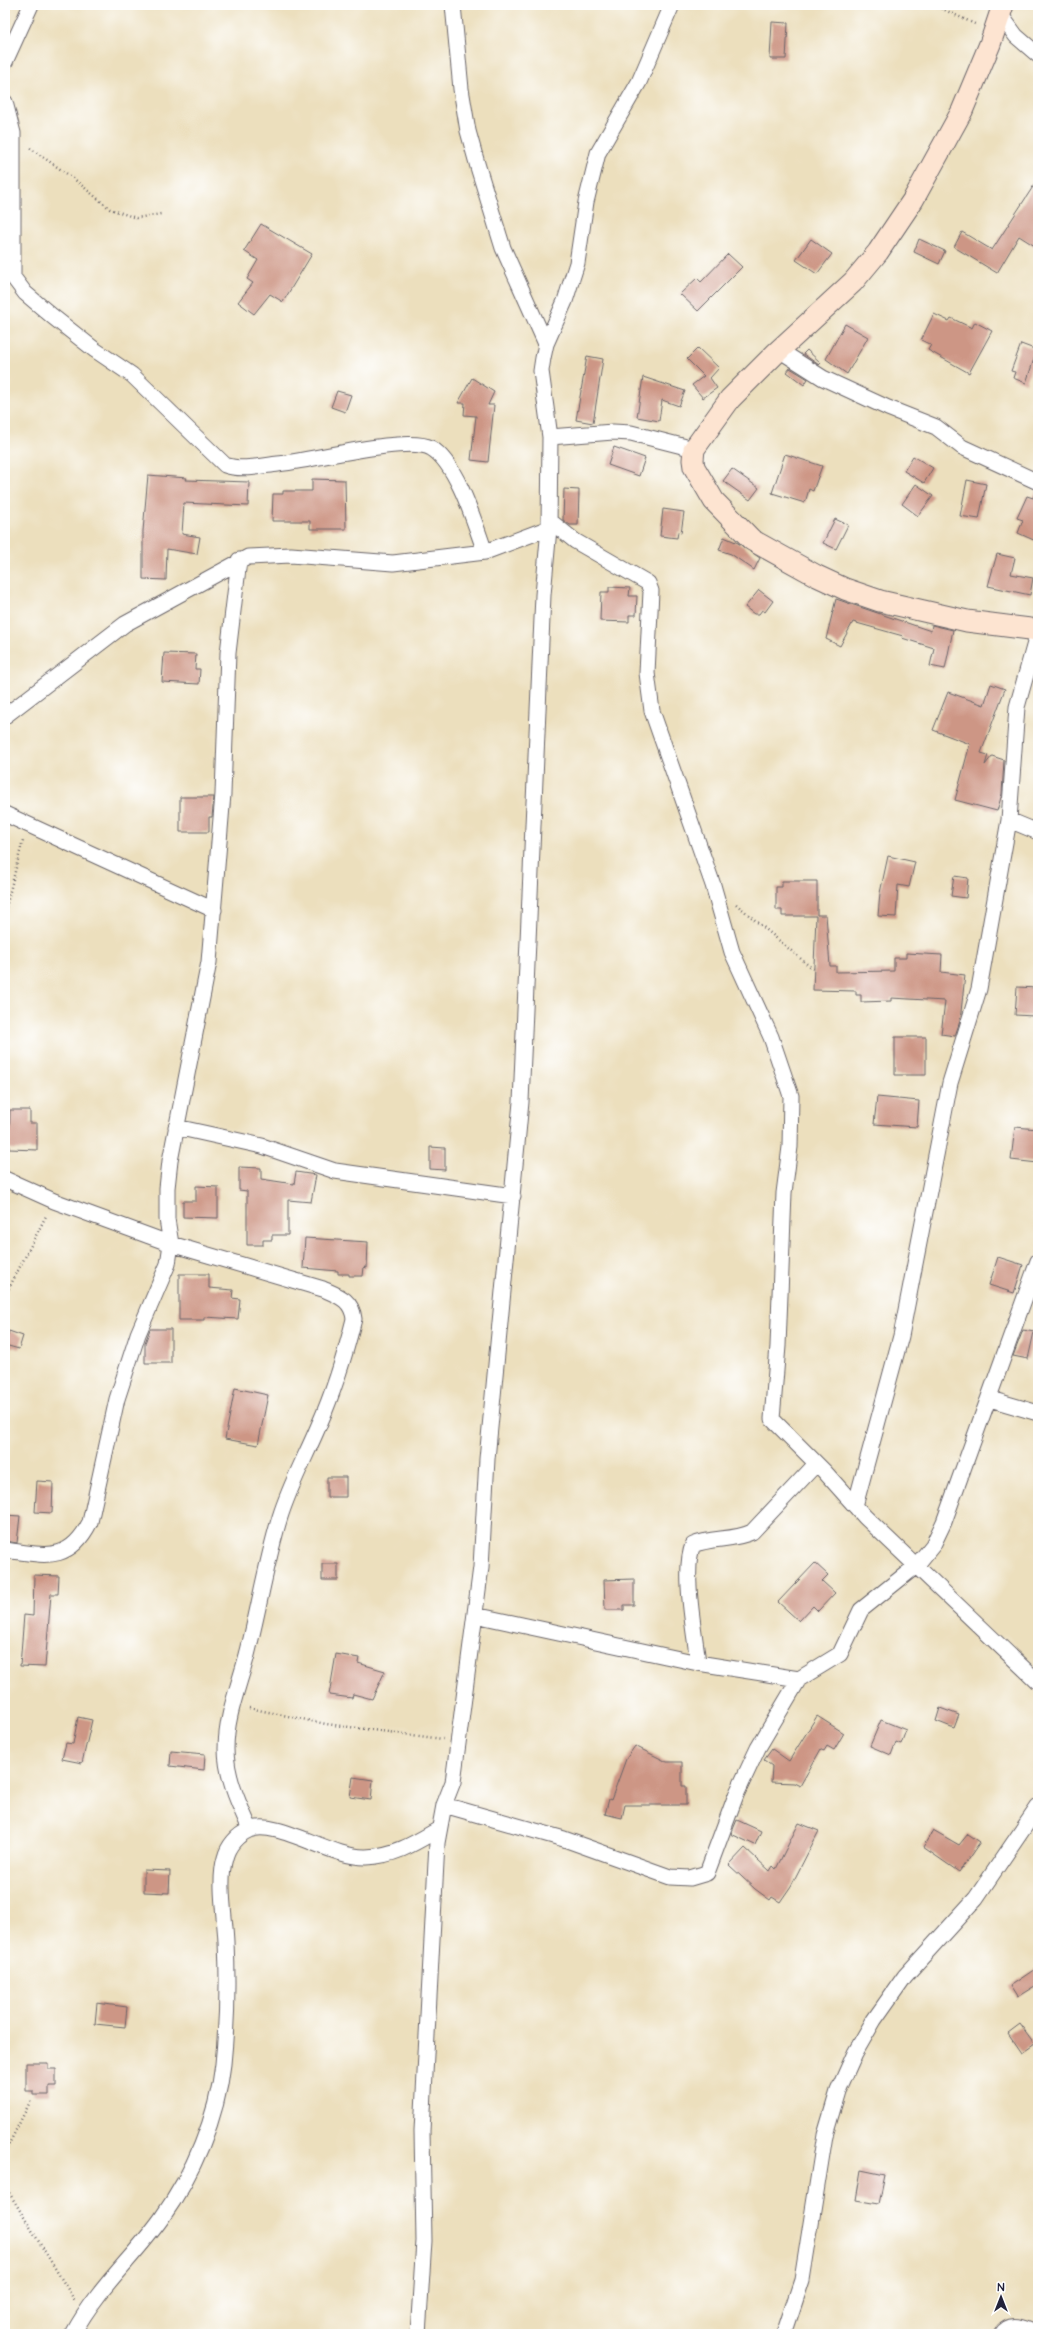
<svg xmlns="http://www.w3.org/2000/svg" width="1043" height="2339" font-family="'Architects Daughter',sans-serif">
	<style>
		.building { fill: #cd9685 }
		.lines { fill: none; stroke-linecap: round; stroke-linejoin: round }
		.street-casing { stroke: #696468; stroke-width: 17 }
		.secondary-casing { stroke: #696468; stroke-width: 23 }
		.path { stroke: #696468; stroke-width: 2.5; stroke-dasharray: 1 3; stroke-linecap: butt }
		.street { stroke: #fff; stroke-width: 15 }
		.secondary { stroke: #fde4d1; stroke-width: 21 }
	</style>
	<rect width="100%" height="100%" fill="#fff"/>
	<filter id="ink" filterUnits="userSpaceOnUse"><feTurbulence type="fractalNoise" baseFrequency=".025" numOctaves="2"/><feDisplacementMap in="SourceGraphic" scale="8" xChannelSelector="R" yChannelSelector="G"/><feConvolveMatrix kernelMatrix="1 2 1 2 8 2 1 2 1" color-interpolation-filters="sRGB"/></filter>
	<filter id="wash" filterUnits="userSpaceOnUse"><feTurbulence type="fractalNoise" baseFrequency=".012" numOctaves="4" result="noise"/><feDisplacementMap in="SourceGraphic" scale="16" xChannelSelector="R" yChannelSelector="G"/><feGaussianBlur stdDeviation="0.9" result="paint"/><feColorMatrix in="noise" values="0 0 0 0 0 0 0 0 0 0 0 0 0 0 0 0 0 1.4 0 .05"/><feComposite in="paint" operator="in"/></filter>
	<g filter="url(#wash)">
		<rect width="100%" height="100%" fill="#ecdfbd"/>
		<g id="blocks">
			<path class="building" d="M772 22 788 23 786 59H770Z
				M1038 179V248L1019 236 997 273 954 247 962 232 992 250Z
				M261 224 312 254 283 302 270 294 254 314 238 302 253 283 247 279 258 260 244 251Z
				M811 239 832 254 817 274 796 260Z
				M919 239 945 251 939 264 914 252Z
				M728 254 742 267 698 311 680 294 697 278 701 282Z
				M934 314 949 321 951 318 972 328 975 322 992 331 969 373 928 350 931 345 921 340Z
				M845 324 868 337 847 374 826 359Z
				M1021 344 1037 350 1026 383 1013 378 1015 372 1011 371Z
				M698 348 719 368 710 378 717 388 703 398 692 385 704 376 687 359Z
				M807 350 821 363 819 365 803 354Z
				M587 356 603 359 593 423 576 420Z
				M790 368 808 379 804 385 787 372Z
				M643 377 685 391 679 406 662 400 659 421 637 417Z
				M472 378 494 392 488 405H494L488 462 471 460 476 416 464 415 465 403H458Z
				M337 391 351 395 345 412 331 407Z
				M614 447 645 458 639 476 608 465Z
				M785 454 822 466 813 491 809 489 805 503 772 493Z
				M913 456 933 468 924 483 904 471Z
				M732 469 759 488 750 500 723 481Z
				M148 475 187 478 186 480 249 482 248 506 184 503 182 534 200 537 197 554 167 549 166 580 143 579V531Z
				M312 479 345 480 346 529H310V521H272L273 494H283V491H312Z
				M967 480 986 484 979 519 960 516Z
				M916 484 933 496 918 516 902 504Z
				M564 489 579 490 578 525H570L563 520Z
				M1036 491H1038V542L1018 533 1023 520 1017 518 1027 496 1033 498Z
				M663 509 684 512 681 533 678 532 677 538 660 536Z
				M835 519 848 525 836 549 823 543Z
				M724 537 738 543 760 558 754 570 731 554 719 550Z
				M997 554 1015 558 1011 574 1033 578 1030 595 988 586Z
				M609 587 630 588 629 596H637L636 615H629V622L600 621 601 592H609Z
				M759 590 773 601 765 612 762 610 759 614H754L745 607Z
				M836 599 931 631 932 625 953 630 945 669 930 666 934 648 902 638 903 636 853 622 840 646 826 639Z
				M164 653 196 654 195 669H200L199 684 162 682Z
				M991 684 1005 689 981 753 988 755 985 765 992 756 1004 760 1002 794 997 811 955 800 970 744 933 730 948 692 984 705Z
				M180 797H214L212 817H209V832H180Z
				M888 856 915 862 909 887 898 885 896 917 878 916 880 893Z
				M954 876 968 878 966 898 951 896Z
				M782 881H817V915H826L830 966H836V972L894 971V958H906V953L942 955 941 972 965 975 960 1021 955 1036 941 1034 945 1001 891 998V1001L861 1002V995H856V991L813 990 816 916H782V910H776V887H782Z
				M1017 987 1038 988V1008H1034V1016L1015 1015Z
				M895 1037H926V1075H895Z
				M877 1097 919 1101 917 1127 874 1124Z
				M10 1110H30V1123H37V1150L9 1149Z
				M1015 1127 1038 1129V1163L1011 1160Z
				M430 1147 445 1148V1170L430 1169Z
				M239 1167 261 1168V1179L294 1184 296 1172 316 1175 311 1202 288 1200V1235H272V1240H263V1245H247V1191L239 1190Z
				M196 1186 218 1187V1218L183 1217V1201H196Z
				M305 1238 368 1242 367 1268 364 1267 363 1276H349V1274H338V1271L303 1268Z
				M998 1257 1023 1265 1014 1293 989 1285Z
				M179 1274H209V1288L233 1290 232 1298 240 1299 238 1319 204 1317V1320H179Z
				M150 1329H171V1363H145V1343Z
				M1023 1330 1034 1332 1028 1359 1013 1356Z
				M9 1331 23 1336 19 1349 5 1345Z
				M235 1388 268 1395 258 1445 225 1439Z
				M327 1477H346V1497H327Z
				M37 1481 53 1482 52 1513 35 1512Z
				M5 1515 20 1516 17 1543 5 1541Z
				M815 1563 828 1575 822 1581 835 1593 818 1611 813 1606 799 1621 778 1602Z
				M322 1564H338V1580H322Z
				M34 1575 59 1576 58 1594H51L45 1667 20 1666 24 1615 33 1616Z
				M634 1579V1605H624V1610H605L604 1580Z
				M336 1654 359 1658 358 1663 385 1671 372 1699 353 1694 352 1698 329 1695Z
				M940 1708 959 1715 954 1728 936 1721Z
				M817 1716 844 1733 834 1750 827 1746 824 1751 821 1749 800 1786 794 1783 771 1782 772 1766 764 1760 772 1749 789 1761Z
				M78 1717 92 1720 82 1763 62 1759 66 1743 73 1744Z
				M881 1720 906 1730 901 1744 896 1742 891 1755 870 1746Z
				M635 1746 667 1762H682V1786H686V1805H625L622 1818 605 1814 609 1799 611 1800 626 1759Z
				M171 1751 205 1754 204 1770 170 1766Z
				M353 1777 373 1780 371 1800 350 1797Z
				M737 1820 761 1831 755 1845 731 1834Z
				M799 1823 819 1831 791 1886 780 1902 772 1897 770 1900 755 1889 729 1865 745 1848 770 1871 773 1866 776 1869Z
				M933 1830 959 1845 968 1834 980 1842 959 1872 923 1847Z
				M144 1870 170 1871 169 1893 144 1892Z
				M1038 1967V1984L1017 1997 1010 1986Z
				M97 2003 127 2007 125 2027 95 2024Z
				M1020 2025 1034 2044 1021 2053 1008 2034Z
				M26 2063H48V2069H56V2086H49V2095H33V2091H26Z
				M861 2170 885 2175 879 2204 856 2200Z"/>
		</g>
	</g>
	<g filter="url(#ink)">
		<use href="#blocks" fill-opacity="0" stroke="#696468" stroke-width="1"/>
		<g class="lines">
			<g class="street-casing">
				<path id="street" d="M453 5 461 89 468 131 478 167 503 248 546 344
					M1000 14 1016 36 1038 55
					M5 62 31 5
					M5 102 13 133V277L25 293 52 316 95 350 132 375 225 465C241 471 261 466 278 464 311 461 407 435 431 448 457 463 475 524 485 552
					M779 350 823 378 888 408 936 427 962 447 1038 482
					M550 437 613 432 631 433 694 449
					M549 520 575 541 648 583 651 591 647 673 652 711 713 885 732 952 771 1037 791 1096 790 1147 784 1193 778 1346 772 1419 824 1471 865 1517 1038 1682
					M5 716 125 624 248 557 291 555 393 563 485 552 549 528
					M5 814 214 910
					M1009 820 1038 832
					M176 1127 262 1146 335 1171 513 1196
					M5 1179 54 1201 171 1244 323 1289C339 1296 352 1300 354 1319 345 1355 334 1391 319 1425 306 1456 290 1485 280 1517 266 1562 259 1609 247 1655 239 1686 226 1716 226 1749 226 1777 239 1804 250 1829
					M990 1399 1038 1413
					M855 1506 901 1336 950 1083 979 989 1009 820 1017 707 1038 632
					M5 1550C44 1555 69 1564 90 1522L117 1399 138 1334 168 1264 171 1244 167 1219V1188L170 1161 209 962 223 794 228 653 239 560
					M475 1615 698 1663 799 1679
					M698 1663C695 1634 682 1570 693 1545 712 1537 732 1541 752 1532L816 1464
					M444 1805 564 1839 670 1877 690 1878 707 1873 736 1795 758 1748 799 1679 840 1654 861 1610 916 1566 933 1545 944 1522 1038 1261
					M73 2334C96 2290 133 2258 161 2219 193 2174 217 2119 223 2064 227 2024 228 1982 226 1942 225 1917 218 1881 225 1858 228 1846 237 1835 249 1830 276 1818 331 1858 366 1857 395 1856 415 1843 439 1829
					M418 2334 424 2241 422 2131 437 1843 444 1805 453 1782 481 1567 487 1459 521 1102 543 595 549 528 550 437 541 371 543 358 546 344 565 301 577 263 586 202 598 153 639 82 672 5
					M784 2334 802 2280 825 2135 838 2091 855 2053 874 2020 905 1976 976 1898 1038 1807
					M1001 2334C1010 2319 1026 2327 1038 2333"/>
			</g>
			<g class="secondary-casing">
				<path id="secondary" d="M1003 5 990 44 962 111 913 200 878 252 853 282 776 353 730 399 694 449 693 460 694 467 714 501 752 540 817 576 845 589 880 601 967 621 1038 630"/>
			</g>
			<path class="path" d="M934 5 977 25
				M30 148 73 178 110 209 136 218 161 214
				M736 904 814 970
				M5 911 23 840
				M5 1296 46 1216
				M249 1708 326 1724 443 1739
				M5 2152 31 2100
				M5 2186 75 2301"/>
			<use href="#street" class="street"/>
			<use href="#secondary" class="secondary"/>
		</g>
	</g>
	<rect width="1043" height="2339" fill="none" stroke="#fff" stroke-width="20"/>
	<g transform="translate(1001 2297)" stroke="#ffffff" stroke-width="3" paint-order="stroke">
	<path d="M0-3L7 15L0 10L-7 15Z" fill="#22223b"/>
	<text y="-6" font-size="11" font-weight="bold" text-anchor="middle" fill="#22223b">N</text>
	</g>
</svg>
